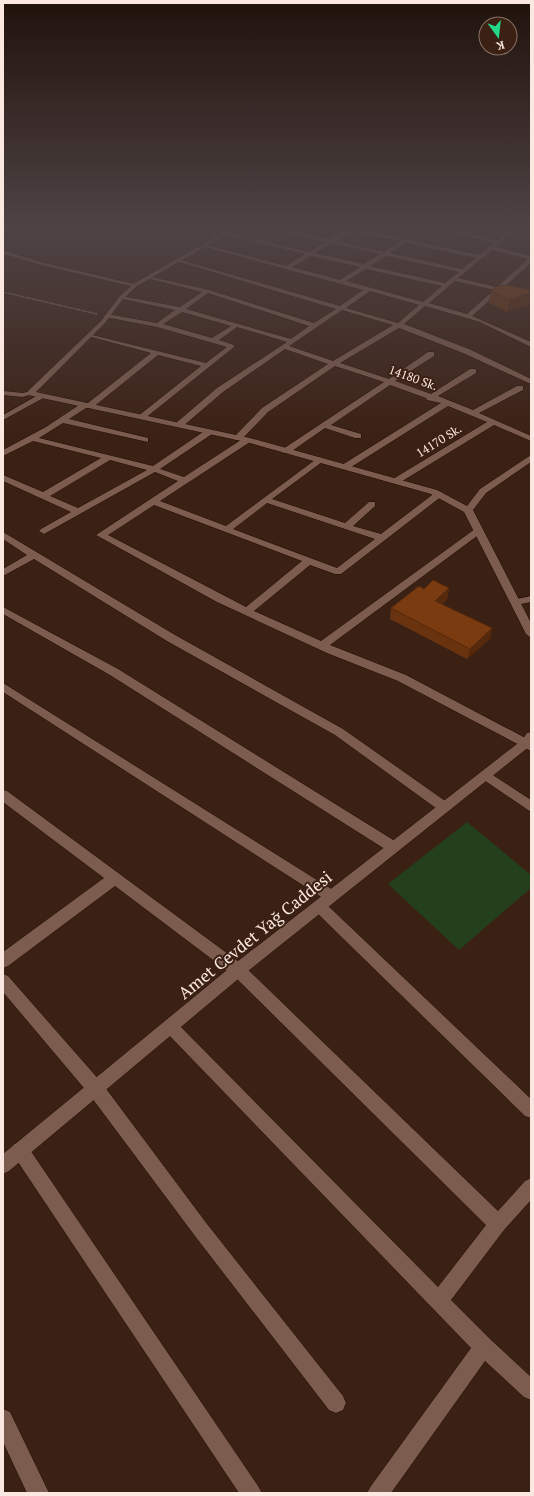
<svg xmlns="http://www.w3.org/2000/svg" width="534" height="1496" font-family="'PT Serif',serif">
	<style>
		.green { fill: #243f1b }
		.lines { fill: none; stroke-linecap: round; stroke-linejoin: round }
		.street-casing { stroke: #210901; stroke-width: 1 }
		.secondary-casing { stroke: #210901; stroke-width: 1 }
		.path { stroke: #9b847a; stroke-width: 1.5; stroke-dasharray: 1.5 1; stroke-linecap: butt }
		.street { fill: #7b5c4e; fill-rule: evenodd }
		.secondary { fill: #7b5c4e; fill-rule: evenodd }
		.wall { fill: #6a330f }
		.shaded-wall { fill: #56290c }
		.building { fill: #7b3b11; stroke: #56290c }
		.labels { text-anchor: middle; stroke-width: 4; stroke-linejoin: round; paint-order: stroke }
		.far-street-label { font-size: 12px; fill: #fbe8e0; stroke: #3b2114 }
		.near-street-label { font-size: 17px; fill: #fbe8e0; stroke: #3b2114 }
	</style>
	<rect width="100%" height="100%" fill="#3b2114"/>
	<path class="green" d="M467 822 531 875V888L459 950 388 884Z"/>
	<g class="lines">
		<g class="street-casing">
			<path id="street" d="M272 229H282L329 239 346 229H358L479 255 494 243 438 229H448L497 240 510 229H516L495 247 531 256V263L472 316 531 342V347L480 322 425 306 404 324 469 349 531 379V384L463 353 399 328 340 363 389 379 428 352H434V356L395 381 431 394 470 369H476V373L438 396 473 410 517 386H523V390L479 413 531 436V441L494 425 399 483H393V479L487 422 448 406 348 469H342V465L441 403 427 400 426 398 390 385 331 425 361 434V438H355L325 428 289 453H283V449L384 382 335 366 268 412 241 440H235V436L262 408 328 364 285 349 223 392 182 427H176V423L217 388 287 342 237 327 219 340 234 345V347L144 419 137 417 201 366 158 355 92 408H86L69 419 148 438V442L63 423 39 438 153 466 206 430H212V434L160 469 184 477 244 438H250V442L160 501 226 526 319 457 322 458V462L272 499 345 523 369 502H375V506L353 526 381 534 436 492H442V496L341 574H335L310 565 254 611 321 641 475 529H481V533L330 645 406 675 531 741V751L398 681 327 653 217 602 96 535 178 481 155 472 44 534 39 531 41 529 71 512 3 481V475L43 492 101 458 33 441 3 456V450L46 427 82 403H88L151 353 88 336V334L206 363 227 347 157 327 105 317 104 316 107 314 157 323 175 310 118 298 121 296 180 307 202 292 147 278V276L209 290 314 323 336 309 176 261 181 260 340 306 363 290 201 246 204 244 286 266 305 254 221 234 224 232 309 252 325 242ZM351 231 400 241 384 252 335 241ZM331 243 380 254 364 264 315 253ZM406 243 476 258 462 269 390 253ZM492 250 528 259 497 287 458 278ZM311 256 360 267 340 280 292 267ZM386 256 459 272 445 283 370 266ZM366 269 442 286 423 302 346 281ZM455 281 494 290 467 314 429 303ZM370 291 419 305 398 323 346 308ZM208 293 309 326 291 339 186 309ZM342 310 393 325 333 361 289 346ZM182 312 231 326 212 338 163 324ZM110 460 147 470 78 508 50 496ZM267 503 375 539 337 568 233 529ZM154 505 302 561 246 607 108 535Z
				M3 250 41 262 138 285 135 287 37 264 3 254Z
				M3 391 23 393 31 391 35 393 23 397 3 395Z
				M40 394 47 396 3 420V415Z
				M3 532 175 635 343 729 448 803 450 807 448 811 444 812 440 811 335 735 167 641 34 559 3 576V569L27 555 3 539Z
				M531 596V602L516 605 511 602 512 600Z
				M3 607 118 669 398 843 400 847 398 851 393 852 388 851 110 675 3 614Z
				M3 683 336 892 338 896 336 900 331 902 326 900 3 692Z
				M485 770 531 800V812L481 778 479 775 481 772Z
				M3 790 7 791 243 965 498 1211 525 1181 531 1178V1200L504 1230 451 1300 491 1340 531 1377V1400L524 1397 485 1361 391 1493H367L371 1486 471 1348 165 1031 162 1026 165 1021 170 1019 175 1021 438 1287 486 1225 233 975 115 886 8 966 3 968V952L104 878 3 802Z
				M319 900 324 902 531 1099V1118L525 1116 314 910 312 906 314 902Z
				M3 974 8 976 101 1082 207 1224 343 1396 346 1403 343 1410 336 1413 329 1410 195 1236 89 1094 3 992Z
				M20 1142 26 1144 258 1486 262 1493H239L14 1156 12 1150 14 1144Z
				M3 1409 10 1412 49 1493H27L3 1442Z"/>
		</g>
		<g class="secondary-casing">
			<path id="secondary" d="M229 229H236L137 286 123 299 105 323 36 392 250 438 437 490 467 506 480 489 531 455V462L486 493 473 510 531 623V638L526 634 464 512 431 494 246 442 28 395V391L101 321 119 297 133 284Z
				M531 732 530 746 243 975 9 1171 3 1174V1154L233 965 522 740 527 733Z"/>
		</g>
		<path class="path" d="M3 292 97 314"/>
		<use href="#street" class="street"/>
		<use href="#secondary" class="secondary"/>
	</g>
	<path class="wall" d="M531 290V303L507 312 489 303 491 291Z
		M449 588 447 599 442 604 492 628 490 639 467 659 390 619 391 608 424 589Z"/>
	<path class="shaded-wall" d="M531 292V303L507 312 510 300Z
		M449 588 447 599 433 611 435 601Z
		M492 628 490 639 467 659 470 649Z"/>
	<path class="building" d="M508 285 531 290V292L510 300 491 291 497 286Z
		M433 580 449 588 435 601 492 628 470 649 391 608 419 586 424 589Z"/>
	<linearGradient id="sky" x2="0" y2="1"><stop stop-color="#20120b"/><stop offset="0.52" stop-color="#4f4345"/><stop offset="1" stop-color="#4f4345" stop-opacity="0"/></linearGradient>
	<rect width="534" height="438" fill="url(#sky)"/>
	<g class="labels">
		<g class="far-street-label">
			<text transform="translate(413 378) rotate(20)" y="4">14180 Sk.</text>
			<text transform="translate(439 441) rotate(-32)" y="4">14170 Sk.</text>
		</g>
		<g class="near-street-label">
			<text transform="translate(255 935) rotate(-39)" y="6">Amet Cevdet Yağ Caddesi</text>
		</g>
	</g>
	<rect width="534" height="1496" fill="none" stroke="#fbe8e0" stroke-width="8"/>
	<g transform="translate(498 36) rotate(165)"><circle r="19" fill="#3b2114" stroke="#887166"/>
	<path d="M0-3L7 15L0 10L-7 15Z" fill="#20d887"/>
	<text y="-6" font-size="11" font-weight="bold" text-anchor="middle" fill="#fbe8e0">K</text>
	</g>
</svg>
